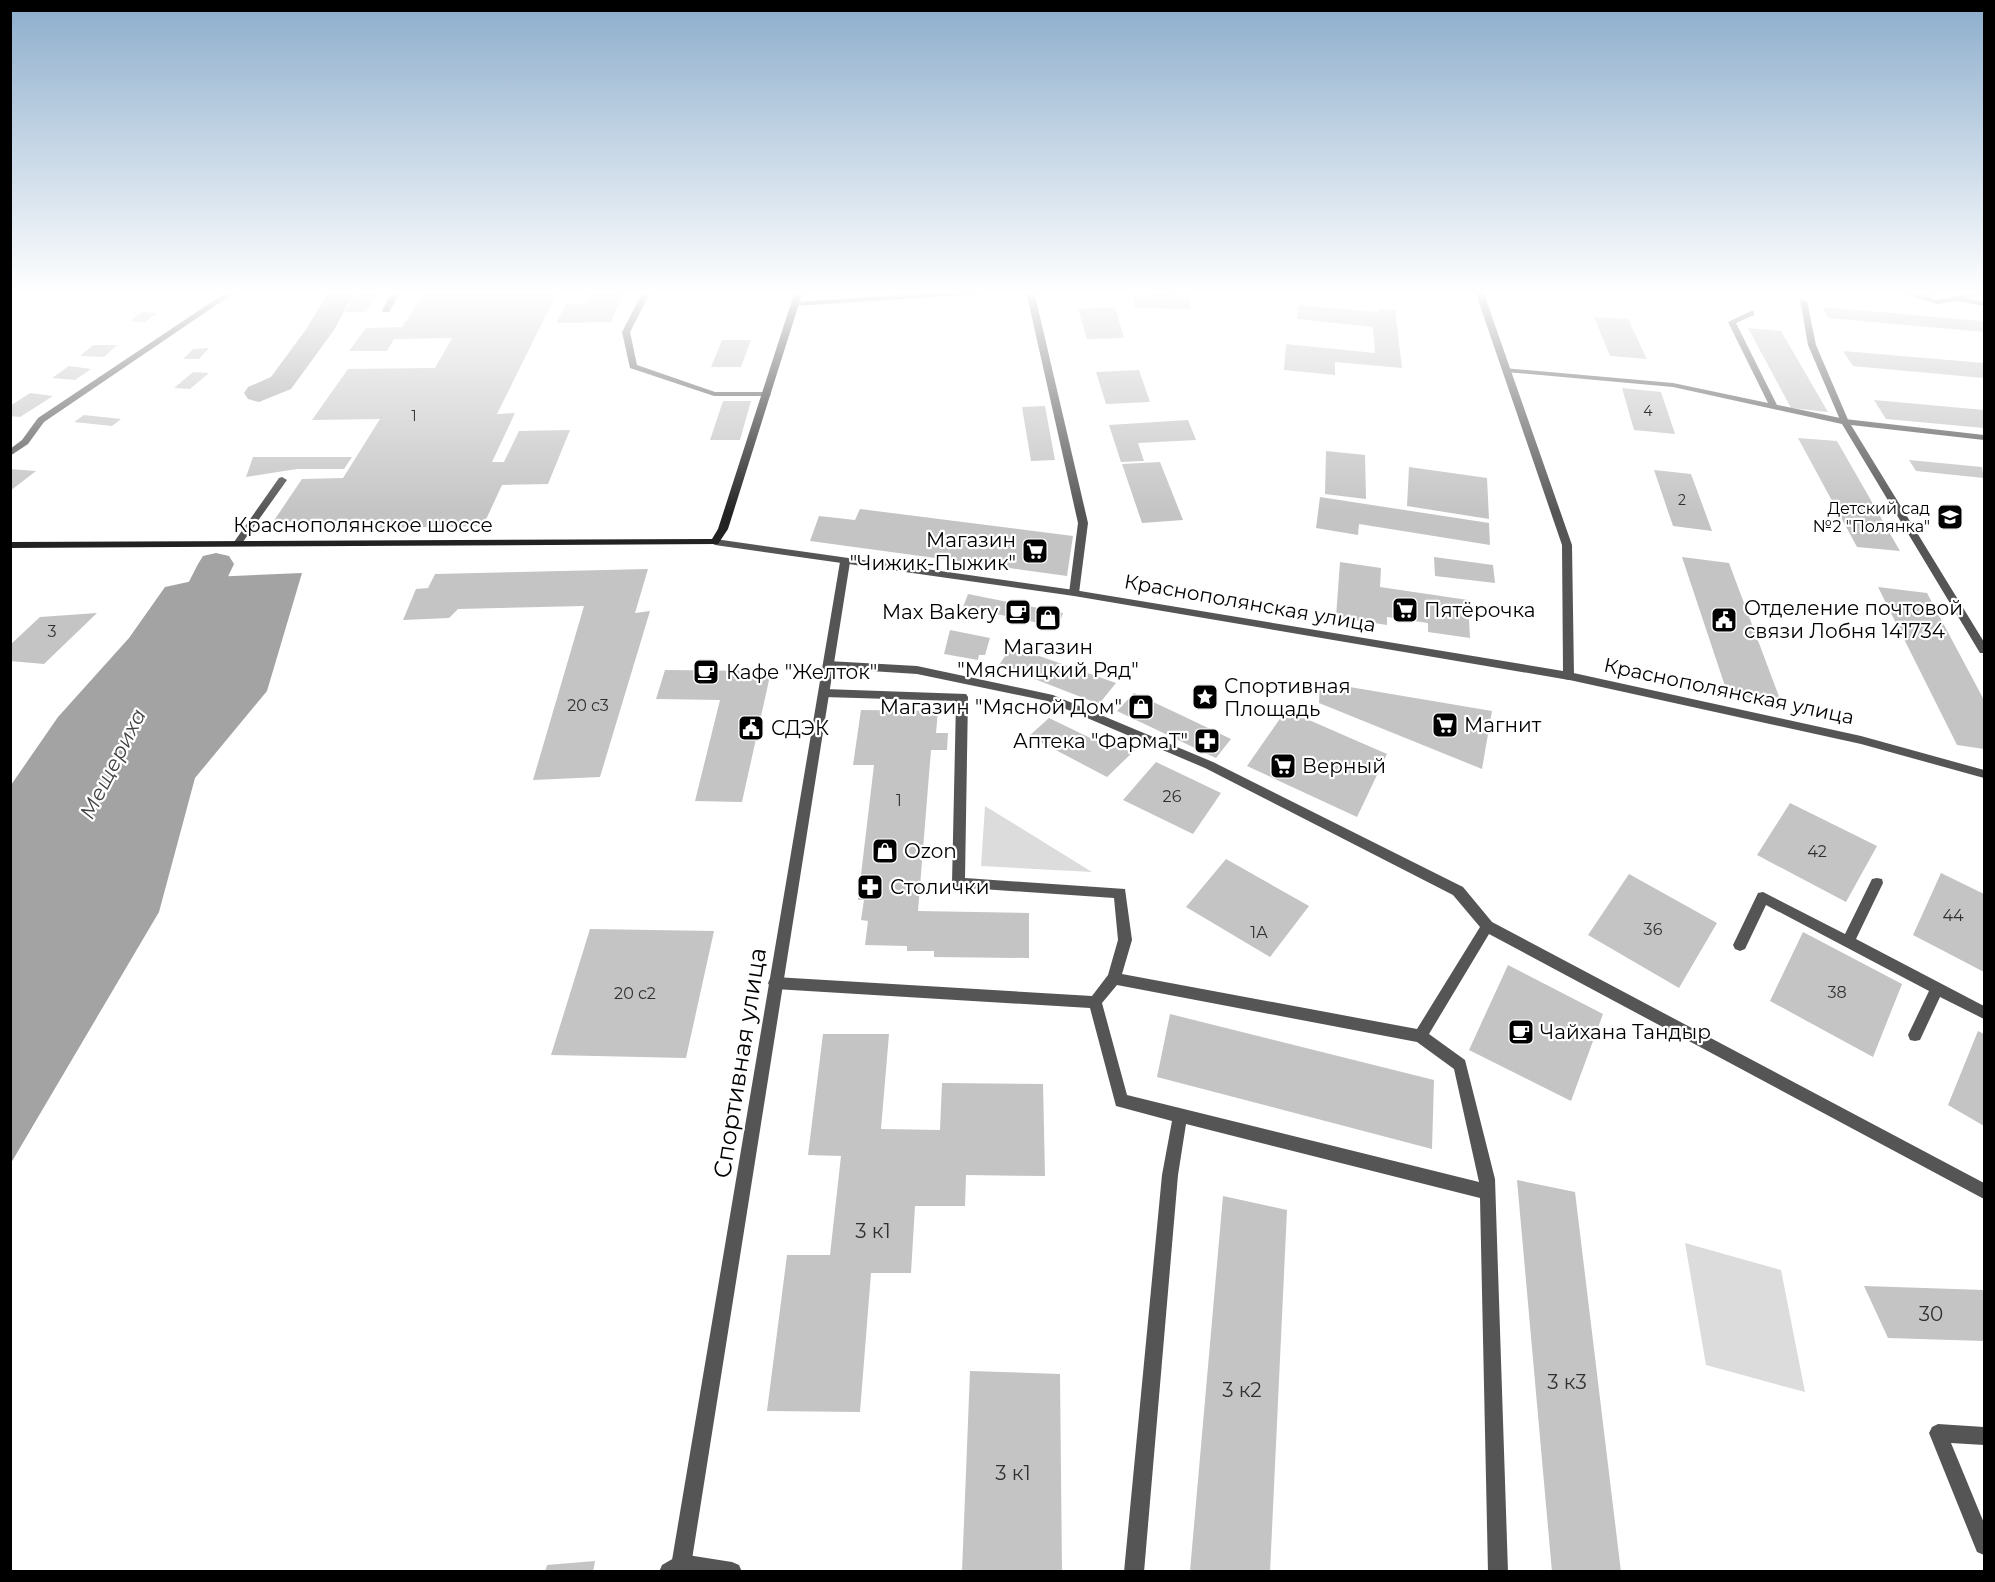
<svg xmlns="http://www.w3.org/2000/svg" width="1995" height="1582" font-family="Montserrat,sans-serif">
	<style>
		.green { fill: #dcdcdc }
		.water { fill: #a3a3a3 }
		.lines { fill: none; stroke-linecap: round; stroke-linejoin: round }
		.river { fill: #a3a3a3; fill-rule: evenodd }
		.building { fill: #c4c4c4 }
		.service { fill: #555; fill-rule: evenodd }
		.minor { fill: #555; fill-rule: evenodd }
		.tertiary { fill: #555; fill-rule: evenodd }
		.secondary { fill: #222; fill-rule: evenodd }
		.labels { text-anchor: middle; stroke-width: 4.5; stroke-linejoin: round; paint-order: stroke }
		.far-number-label { font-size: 14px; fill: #313131 }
		.far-poi-label { font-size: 16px; fill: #000; stroke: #fff; text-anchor: end }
		.number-label { font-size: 16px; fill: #313131 }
		.street-label { font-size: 20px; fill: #000; stroke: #fff }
		.poi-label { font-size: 20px; fill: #000; stroke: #fff; text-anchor: start }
		.near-number-label { font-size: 20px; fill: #313131 }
		.water-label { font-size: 21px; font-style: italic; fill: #444; stroke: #fff }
		.near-street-label { font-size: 24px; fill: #000; stroke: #fff }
	</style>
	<rect width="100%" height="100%" fill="#fff"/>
	<path class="green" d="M985 806 1092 872 981 866Z
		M1685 1243 1781 1270 1805 1392 1706 1365Z"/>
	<path class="water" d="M302 573 267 691 195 778 159 912 11 1163V785L58 717 129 638 165 587 211 577Z"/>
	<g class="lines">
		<path class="river" d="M329 291H355L334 330 291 389 259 402 248 399 244 393 248 387 271 377 307 328Z
			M216 553 229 556 234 564 203 629 197 638 184 641 171 638 165 629 198 564 203 556Z"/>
	</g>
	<path class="building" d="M359 291H380L366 312H344Z
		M426 291H558L497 414 515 413 492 462H504L519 431 570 430 548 484 502 485 483 526 379 528 384 520 273 522 302 479 343 478 380 419 312 420 348 369 435 368 452 338 394 339 387 351H349L366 328 402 327Z
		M592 291H624L611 322 556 323 566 304H585Z
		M1154 291H1166L1167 294 1188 295 1191 309 1135 308 1133 295H1154Z
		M1912 291H1938L1932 298Z
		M1298 305 1378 312 1379 309 1395 310 1402 368 1335 362V375L1284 370 1286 344 1375 353 1373 327 1297 319Z
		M1115 307 1124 338 1087 339 1078 309Z
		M1822 307 1981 321 1984 325V332L1829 318Z
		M142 312 157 313 145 322 130 321Z
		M1594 317 1628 319 1647 359 1610 356Z
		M1748 328 1781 331 1828 412 1791 408Z
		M722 340H751L741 367H711Z
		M93 345H117L104 357 80 356Z
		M209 348 199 359H183L193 349Z
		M1843 351 1984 363V378L1853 366Z
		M69 366 91 369 75 380 52 378Z
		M1139 370 1150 402 1106 404 1096 372Z
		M193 372 209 373 190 389 174 388Z
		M1622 388 1661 392 1675 434 1634 430Z
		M30 393 53 396 20 417 10 416V406Z
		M1874 400 1984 410V428L1886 419Z
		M723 401H751L740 440H710Z
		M1045 406 1055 460 1031 461 1022 407Z
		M84 415 121 419 112 426 74 422Z
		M1188 420 1196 440 1138 443 1144 461 1121 462 1109 425Z
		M1798 438 1837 441 1900 551 1857 547Z
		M1326 451 1365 455 1366 499 1325 494Z
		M253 457H352L344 469H297L246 477Z
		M1909 460 1982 467 1984 478 1916 471Z
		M1160 462 1183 520 1142 523 1122 464Z
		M1409 467 1487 478 1489 519 1407 506Z
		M10 469 36 471 10 491Z
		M1654 470 1691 474 1712 531 1673 526Z
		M1320 497 1489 523 1490 545 1359 524 1358 535 1316 528Z
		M860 509 1073 536 1067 576 810 541 819 516 855 520Z
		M1434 557 1493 565 1495 583 1435 576Z
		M1682 557 1729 563 1781 702 1728 695Z
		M1340 562 1381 568 1380 587 1468 600 1470 638 1428 632V623L1387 617V625L1336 617Z
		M648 569 635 613 650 611 600 777 533 780 584 606 458 609 449 618 403 620 416 589 428 588 435 574Z
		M1878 587 1927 593 1984 700V749L1957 745Z
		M968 594 1063 613 1058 627 963 607Z
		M97 613 44 664 10 661V645L40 617Z
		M950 630 990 638 985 655H979L978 660 944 654Z
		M1012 646 1028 652 1116 683 1099 704 999 665Z
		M665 670 771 671 742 802 695 801 720 700 656 699Z
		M1320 682 1492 711 1482 769 1319 703Z
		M1134 693 1183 716 1231 739 1216 758 1117 711Z
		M861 710 938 711 936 733H948L947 750H931L918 911 1029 913V958L934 957V951H907V946L865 945 868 921 861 920 864 900H858L874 765H853Z
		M1286 710 1387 754 1357 817 1247 766Z
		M1049 718 1111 748 1118 740 1137 748 1107 777 1029 736Z
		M1156 762 1221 793 1193 834 1123 800Z
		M1790 803 1877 846 1846 902 1757 855Z
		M1226 859 1309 906 1270 957 1186 907Z
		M1941 873 1984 894V972L1913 935Z
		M1629 874 1717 923 1679 988 1588 935Z
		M590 929 714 931 686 1058 551 1055Z
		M1803 932 1902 984 1873 1057 1770 1001Z
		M1508 965 1603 1014 1571 1101 1469 1050Z
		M1170 1014 1434 1080 1432 1149 1157 1077Z
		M1978 1031 1984 1034V1126L1948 1105Z
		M823 1034H889L881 1129 940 1130 942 1083 1043 1084 1045 1176 966 1175 965 1206H915L911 1273H871L860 1412 767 1411 787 1255H830L841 1156 808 1155Z
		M1517 1180 1575 1192 1621 1572H1552Z
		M1223 1196 1287 1210 1270 1572 1190 1571Z
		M1864 1286 1984 1290V1341L1888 1338Z
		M970 1371 1060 1374 1062 1572H962Z
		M595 1561 593 1572H545L547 1565Z"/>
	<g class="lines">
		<path class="service" d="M228 291H237L44 422 28 444 10 456V449L22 440 38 418Z
			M393 291H401L389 312H383L382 310Z
			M643 291H651L630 332 637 365 715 392H767L771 394 770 396H714L630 368 622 332Z
			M958 291H997L993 293 795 306 791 304 795 302Z
			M1800 299 1807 301 1816 345 1849 422 1848 424 1841 422 1808 345Z
			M1751 311H1754V315L1736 323 1778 407 1777 409 1770 407 1728 322Z
			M282 477 287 480 240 546H234V542L279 478Z
			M828 661 917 666 1053 695 1213 762 1463 887 1492 922 1984 1183V1199L1489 934 1429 1034 1465 1060 1495 1179 1508 1572H1488L1480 1198 1186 1124 1178 1175 1144 1572H1124L1162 1175 1172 1121 1116 1106 1090 1008 775 989 770 987 768 983 770 979 775 977 1092 996 1108 975 1118 940 1114 898 953 887 952 883 956 701 824 697 818 693 824 689 966 694 968 697 965 878 1125 889 1132 940 1122 974 1417 1029 1480 927 1453 895 1205 768 1047 701 917 674 824 668 823 665ZM1117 985 1417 1042 1454 1069 1479 1182 1127 1095 1102 1003Z
			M1877 878 1882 879 1883 883 1856 939 1984 1006V1019L1940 997 1920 1040 1915 1041 1910 1040 1908 1035 1929 991 1766 905 1745 949 1740 951 1735 949 1733 945 1758 893 1763 892 1845 934 1872 879Z
			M1938 1424 1984 1427V1445L1951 1443 1984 1523V1555L1977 1552 1929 1433 1932 1427Z
			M681 1554 732 1562 739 1565 742 1572H659L662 1565Z"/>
		<path class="minor" d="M1026 291H1034L1088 523 1079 593 1074 596 1069 593 1078 523Z
			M1895 291H1907L1937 300 1984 291V294L1966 298 1984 302V306L1957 301 1937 304Z
			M1503 368 1673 383 1845 419 1984 435V440L1851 425 1984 642V653H1980L1842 424 1673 387 1506 372 1502 370Z
			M845 559 850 562 690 1572H670L840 562Z
			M1569 672 1861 736 1984 770V778L1861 744 1565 679 1564 676 1565 673Z"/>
		<path class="tertiary" d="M1475 291H1483L1572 545 1574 676 1573 679 1569 680 1074 596 715 545 710 542 715 539 1074 590 1563 671 1562 545Z"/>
		<path class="secondary" d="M795 291H803L728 529 718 544 10 548V542L712 539 718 529Z"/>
	</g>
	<linearGradient id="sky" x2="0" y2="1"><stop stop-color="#8cadcc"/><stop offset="0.57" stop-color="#fff"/><stop offset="1" stop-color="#fff" stop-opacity="0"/></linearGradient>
	<rect width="1995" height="513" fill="url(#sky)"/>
	<defs>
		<g id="school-square" transform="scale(1.35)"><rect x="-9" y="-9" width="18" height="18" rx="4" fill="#000" stroke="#fff"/><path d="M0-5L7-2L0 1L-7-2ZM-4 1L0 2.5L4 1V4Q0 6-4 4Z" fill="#fff"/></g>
		<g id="supermarket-square" transform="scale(1.35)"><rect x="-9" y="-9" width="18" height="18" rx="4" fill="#000" stroke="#fff"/><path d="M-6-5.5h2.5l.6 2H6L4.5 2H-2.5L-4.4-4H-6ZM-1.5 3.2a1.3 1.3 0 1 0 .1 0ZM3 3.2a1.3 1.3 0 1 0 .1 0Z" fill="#fff"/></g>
		<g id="cafe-square" transform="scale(1.35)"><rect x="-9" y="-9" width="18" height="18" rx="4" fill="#000" stroke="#fff"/><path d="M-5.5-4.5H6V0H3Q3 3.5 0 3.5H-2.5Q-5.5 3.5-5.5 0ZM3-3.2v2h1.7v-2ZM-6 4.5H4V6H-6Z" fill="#fff"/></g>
		<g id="shop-square" transform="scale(1.35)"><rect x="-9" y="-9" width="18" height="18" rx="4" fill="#000" stroke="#fff"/><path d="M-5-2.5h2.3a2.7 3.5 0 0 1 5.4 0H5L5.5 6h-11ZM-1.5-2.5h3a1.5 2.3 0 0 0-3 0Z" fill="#fff"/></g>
		<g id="civic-square" transform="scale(1.35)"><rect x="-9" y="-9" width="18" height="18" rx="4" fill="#000" stroke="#fff"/><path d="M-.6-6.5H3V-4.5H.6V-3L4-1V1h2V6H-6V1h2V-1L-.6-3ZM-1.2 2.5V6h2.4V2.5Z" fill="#fff"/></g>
		<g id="sight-square" transform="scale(1.35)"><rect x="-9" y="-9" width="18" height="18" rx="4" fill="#000" stroke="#fff"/><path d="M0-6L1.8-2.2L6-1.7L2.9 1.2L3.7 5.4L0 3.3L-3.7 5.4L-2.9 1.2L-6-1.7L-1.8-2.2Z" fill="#fff"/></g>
		<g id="pharmacy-square" transform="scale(1.35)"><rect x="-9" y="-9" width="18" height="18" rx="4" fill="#000" stroke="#fff"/><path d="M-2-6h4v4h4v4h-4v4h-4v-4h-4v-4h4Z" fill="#fff"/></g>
	</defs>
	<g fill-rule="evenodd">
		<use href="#school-square" x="1950" y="517"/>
		<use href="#supermarket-square" x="1035" y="551"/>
		<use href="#supermarket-square" x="1405" y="610"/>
		<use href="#cafe-square" x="1018" y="612"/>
		<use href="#shop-square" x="1048" y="618"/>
		<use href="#civic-square" x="1724" y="620"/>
		<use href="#cafe-square" x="706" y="672"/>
		<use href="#sight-square" x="1205" y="697"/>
		<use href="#shop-square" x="1141" y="707"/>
		<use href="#supermarket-square" x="1445" y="725"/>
		<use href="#civic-square" x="751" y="728"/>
		<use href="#pharmacy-square" x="1207" y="741"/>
		<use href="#supermarket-square" x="1283" y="766"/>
		<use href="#shop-square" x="885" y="851"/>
		<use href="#pharmacy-square" x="870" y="887"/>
		<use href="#cafe-square" x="1521" y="1032"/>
	</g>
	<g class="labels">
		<g class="far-number-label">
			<text x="1648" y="416">4</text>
			<text x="414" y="421">1</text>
			<text x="1682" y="505">2</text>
		</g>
		<g class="far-poi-label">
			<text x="1930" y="514">Детский сад<tspan x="1930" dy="18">№2 "Полянка"</tspan></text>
		</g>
		<g class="number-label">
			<text x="52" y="637">3</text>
			<text x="588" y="711">20 с3</text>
			<text x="1172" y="802">26</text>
			<text x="899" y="806">1</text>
			<text x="1817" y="857">42</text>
			<text x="1953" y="921">44</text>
			<text x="1653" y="935">36</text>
			<text x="1259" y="938">1А</text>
			<text x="1837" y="998">38</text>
			<text x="635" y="999">20 с2</text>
		</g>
		<g class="street-label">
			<text x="363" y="532">Краснополянское шоссе</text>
			<text transform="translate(1250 603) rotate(10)" y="7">Краснополянская улица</text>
			<text transform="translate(1729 691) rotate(12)" y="7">Краснополянская улица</text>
		</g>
		<g class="poi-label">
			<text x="1016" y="547" text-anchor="end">Магазин<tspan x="1016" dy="23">"Чижик-Пыжик"</tspan></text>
			<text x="1744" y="615">Отделение почтовой<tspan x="1744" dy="23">связи Лобня 141734</tspan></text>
			<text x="1424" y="617">Пятёрочка</text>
			<text x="998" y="619" text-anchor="end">Max Bakery</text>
			<text x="1048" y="654" text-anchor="middle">Магазин<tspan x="1048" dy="23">"Мясницкий Ряд"</tspan></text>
			<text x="726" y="679">Кафе "Желток"</text>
			<text x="1224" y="693">Спортивная<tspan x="1224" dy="23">Площадь</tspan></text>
			<text x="1122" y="714" text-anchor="end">Магазин "Мясной Дом"</text>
			<text x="1464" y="732">Магнит</text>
			<text x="771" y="735">СДЭК</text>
			<text x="1188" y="748" text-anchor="end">Аптека "ФармаТ"</text>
			<text x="1302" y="773">Верный</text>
			<text x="904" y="858">Ozon</text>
			<text x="890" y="894">Столички</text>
			<text x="1540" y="1039">Чайхана Тандыр</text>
		</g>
		<g class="near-number-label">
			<text x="873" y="1238">3 к1</text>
			<text x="1931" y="1321">30</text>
			<text x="1567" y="1389">3 к3</text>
			<text x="1242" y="1397">3 к2</text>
			<text x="1013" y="1480">3 к1</text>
		</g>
		<g class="water-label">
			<text transform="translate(113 764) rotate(-63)" y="7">Мещериха</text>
		</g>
		<g class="near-street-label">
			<text transform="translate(740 1063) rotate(-81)" y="8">Спортивная улица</text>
		</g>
	</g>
	<rect width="1995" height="1582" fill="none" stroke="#000000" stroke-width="24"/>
</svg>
